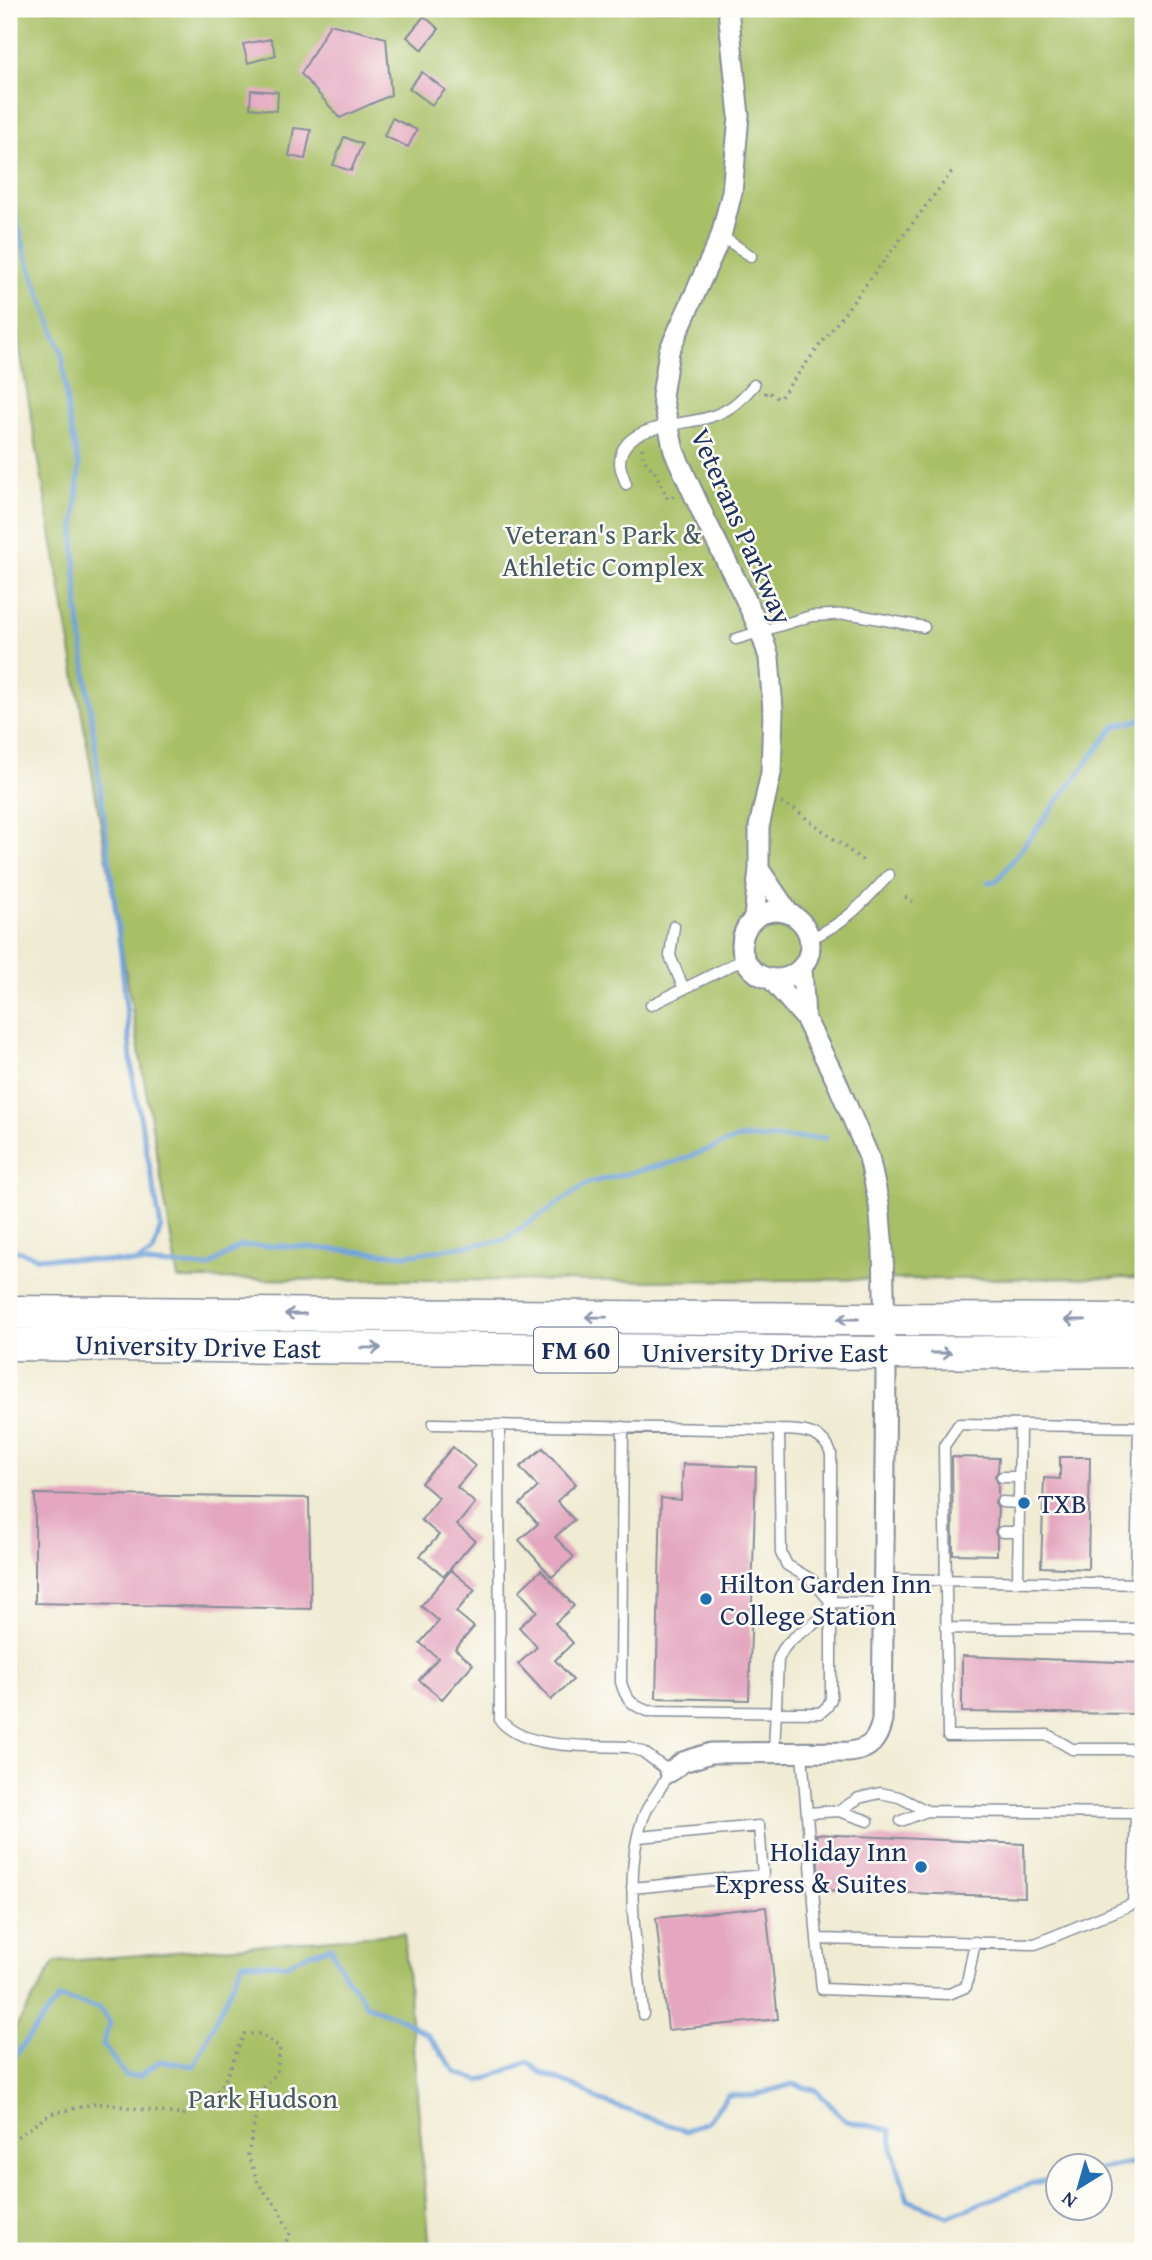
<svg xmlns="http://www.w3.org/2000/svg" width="1152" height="2260" font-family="'Gentium Book Plus',serif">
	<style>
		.green { fill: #a7bf65; stroke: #617762; stroke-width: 2 }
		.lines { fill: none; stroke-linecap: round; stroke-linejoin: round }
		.stream { stroke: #71a2db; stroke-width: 5 }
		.building { fill: #e4a7bf }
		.lane-casing { stroke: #868d98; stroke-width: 13 }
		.street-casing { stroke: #868d98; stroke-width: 23 }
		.primary-casing { stroke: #868d98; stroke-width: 35 }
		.path { stroke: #868d98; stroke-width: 3.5; stroke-dasharray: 2 5; stroke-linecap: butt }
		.lane { stroke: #fff; stroke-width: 10 }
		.street { stroke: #fff; stroke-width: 19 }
		.primary { stroke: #fff; stroke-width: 32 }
		.oneway { stroke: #8d97ae }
		.poi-dot { fill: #1f6fb2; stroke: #fdfcf7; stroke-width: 2.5 }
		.labels { text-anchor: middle; stroke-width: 5; stroke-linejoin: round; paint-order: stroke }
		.shield { fill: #fdfcf7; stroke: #5f6c8c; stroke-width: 2 }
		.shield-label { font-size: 26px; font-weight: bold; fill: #1b2f5e }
		.street-label { font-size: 28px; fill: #1b2f5e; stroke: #fdfcf7 }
		.park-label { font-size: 28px; fill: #455a60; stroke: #fdfcf7 }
		.poi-label { font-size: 28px; fill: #1b2f5e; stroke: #fdfcf7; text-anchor: start }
	</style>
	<rect width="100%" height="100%" fill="#fdfcf7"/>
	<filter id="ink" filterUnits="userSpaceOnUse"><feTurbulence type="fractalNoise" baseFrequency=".0143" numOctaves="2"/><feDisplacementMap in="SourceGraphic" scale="14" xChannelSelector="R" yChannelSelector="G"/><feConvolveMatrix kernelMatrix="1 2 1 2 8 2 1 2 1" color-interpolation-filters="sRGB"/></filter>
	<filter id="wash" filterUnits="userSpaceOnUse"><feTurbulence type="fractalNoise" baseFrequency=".00686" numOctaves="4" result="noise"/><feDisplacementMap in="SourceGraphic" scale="28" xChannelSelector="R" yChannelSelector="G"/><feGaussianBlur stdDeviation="1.57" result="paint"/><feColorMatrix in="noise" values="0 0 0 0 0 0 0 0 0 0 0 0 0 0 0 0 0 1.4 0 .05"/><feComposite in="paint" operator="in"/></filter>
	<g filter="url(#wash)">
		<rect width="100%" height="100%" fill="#f0ebd3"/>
		<path class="green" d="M9 9H1143V1278L627 1281 178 1279 9 285Z
			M404 1933 430 2251H9V2039L55 1962Z"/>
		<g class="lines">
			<path class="stream" d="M9 173 12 199 26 256 62 353 68 414 79 467 74 539 78 609 121 954 133 1079 161 1227 153 1252 137 1262
				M988 882 997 881 1115 726 1143 719
				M9 1248 36 1257 208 1267 240 1246H286L407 1255 504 1240 588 1183 675 1162 739 1138H826
				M9 2063 59 1998 99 2008 110 2023 103 2045 126 2076H140L160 2061 194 2066 243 1962 286 1965 308 1954 331 1947 343 1973 368 2006 400 2018 428 2035 456 2072 480 2081 528 2062 541 2073 584 2090 596 2099 686 2131 708 2121 728 2095 753 2096 793 2084 817 2091 846 2121 890 2130 894 2155 908 2200 948 2216 1033 2183 1058 2178
				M1100 2169 1143 2161"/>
		</g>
		<g id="blocks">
			<path class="building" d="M424 16 439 29 422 50 407 37Z
				M330 24 386 38 391 95 340 118 301 74Z
				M271 39 276 55 248 63 243 44Z
				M422 72 445 90 432 105 409 88Z
				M251 90 278 92 277 111 250 108Z
				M392 118 417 130 408 147 384 136Z
				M294 128 311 130 305 159 289 156Z
				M344 137 362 144 351 171 333 165Z
				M453 1447 475 1466 457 1487 475 1503 457 1525 475 1540 444 1576 420 1556 439 1535 421 1520 439 1498 421 1483Z
				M543 1448 576 1484 557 1501 574 1520 555 1537 574 1557 552 1577 519 1540 538 1524 520 1504 538 1487 520 1467Z
				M952 1457 999 1458 998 1471 995 1476 998 1483V1496L995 1502 998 1508 997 1526 995 1531 997 1537V1555L953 1554Z
				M1060 1457H1090L1088 1569 1041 1567 1044 1478 1060 1479Z
				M683 1464 756 1467 749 1700 656 1698 661 1498 681 1500Z
				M35 1494 309 1498 311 1609 35 1603Z
				M451 1570 475 1590 456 1612 474 1627 455 1649 473 1664 442 1699 419 1680 438 1658 420 1643 439 1621 421 1606Z
				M541 1570 574 1606 555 1623 573 1643 555 1660 573 1680 551 1700 518 1664 537 1647 519 1627 537 1611 519 1591Z
				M962 1656 1143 1663 1141 1714 962 1712Z
				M816 1834 1024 1844 1025 1897 820 1890Z
				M766 1907 778 2019 668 2030 656 1918Z"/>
		</g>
	</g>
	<g filter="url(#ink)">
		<use href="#blocks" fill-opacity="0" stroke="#868d98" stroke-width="2"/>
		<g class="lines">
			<g class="lane-casing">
				<path id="lane" d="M721 236 751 256
					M626 484C624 477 620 469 620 463 620 423 684 426 710 417 731 410 740 401 754 385
					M736 639 811 616 852 614 924 627
					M674 926 670 956 684 989
					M810 939C849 920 860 906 889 875
					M651 1005 744 959
					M433 1424 779 1430 781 1553 787 1565 812 1580 831 1602 883 1603
					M499 1425 500 1720C525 1751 591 1745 629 1747L643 1752 670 1772C663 1784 654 1797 647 1809 620 1865 638 1954 643 2014
					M623 1427 621 1682C625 1698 632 1706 648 1711L820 1713 827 1707 831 1699V1454C824 1431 801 1430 779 1430
					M1143 1427 959 1424 944 1446 948 1736 1048 1735 1072 1749H1143
					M1002 1477H1019
					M1002 1502 1019 1503
					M1002 1532H1019
					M884 1579 1143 1584
					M1018 1581 1020 1425
					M1136 1583 1139 1427
					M946 1628 1143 1629
					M774 1753 778 1660C790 1628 816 1633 829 1606
					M802 1753 817 1939 1035 1944 1133 1904 1136 1813 927 1811 899 1797 880 1793 859 1798 839 1811 807 1813
					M839 1811 868 1821
					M901 1821 927 1811
					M632 1888 763 1875 759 1826 639 1837
					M817 1939 822 1989 949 1994 966 1987 975 1942"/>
			</g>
			<g class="street-casing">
				<path id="street" d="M728 9 739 116 732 192 721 236 669 351 662 396 674 451 705 519 745 598 761 633 769 657 773 711 771 773 759 827V869L754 918
					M759 869 788 912
					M742 945a34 34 0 1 1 68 0a34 34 0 1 1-68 0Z
					M802 969 805 1018
					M670 1772 683 1762 711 1753 849 1752C870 1750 878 1740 882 1720L886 1374 883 1250 879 1204 869 1157 836 1080 805 1018 771 979"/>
			</g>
			<g class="primary-casing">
				<path id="primary" d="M9 1312 846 1319 1143 1320
					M9 1344 885 1353 1143 1351"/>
			</g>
			<path class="path" d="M320 9 321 11
				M765 394 767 391 779 399 954 169
				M642 448 643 459 655 472 668 499 676 495
				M781 803 794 809 866 863
				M905 897 913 902
				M9 2147 11 2141 50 2114 97 2103 183 2115 205 2103 224 2083 244 2034H261L280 2048 277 2072 261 2091 248 2155 258 2183 278 2208 290 2233 282 2251"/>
			<use href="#lane" class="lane"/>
			<use href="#street" class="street"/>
			<use href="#primary" class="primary"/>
		</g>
		<defs><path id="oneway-shaft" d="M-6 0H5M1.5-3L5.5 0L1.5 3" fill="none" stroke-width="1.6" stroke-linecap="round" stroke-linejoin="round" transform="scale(1.75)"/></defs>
		<g class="oneway">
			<use href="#oneway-shaft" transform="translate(295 1314) rotate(-180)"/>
			<use href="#oneway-shaft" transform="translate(596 1317) rotate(-179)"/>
			<use href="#oneway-shaft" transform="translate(848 1319) rotate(-180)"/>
			<use href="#oneway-shaft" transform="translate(1075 1320) rotate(180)"/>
			<use href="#oneway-shaft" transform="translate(371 1348) rotate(1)"/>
			<use href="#oneway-shaft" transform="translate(941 1353)"/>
		</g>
	</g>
	<g class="poi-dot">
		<circle cx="1024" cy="1503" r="7"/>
		<circle cx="706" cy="1599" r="7"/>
		<circle cx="921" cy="1867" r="7"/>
	</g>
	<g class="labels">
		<rect class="shield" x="534" y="1327.5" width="84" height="45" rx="5"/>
		<g class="shield-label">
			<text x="576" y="1359">FM 60</text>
		</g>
		<g class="street-label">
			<text transform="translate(742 526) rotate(66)" y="10">Veterans Parkway</text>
			<text transform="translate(198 1346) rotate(1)" y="10">University Drive East</text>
			<text x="765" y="1362">University Drive East</text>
		</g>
		<g class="park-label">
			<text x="603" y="544">Veteran's Park &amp;<tspan x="603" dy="32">Athletic Complex</tspan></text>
			<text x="263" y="2108">Park Hudson</text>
		</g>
		<g class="poi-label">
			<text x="1038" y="1513">TXB</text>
			<text x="720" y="1593">Hilton Garden Inn<tspan x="720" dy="32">College Station</tspan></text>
			<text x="907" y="1861" text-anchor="end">Holiday Inn<tspan x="907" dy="32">Express &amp; Suites</tspan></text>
		</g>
	</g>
	<rect width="1152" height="2260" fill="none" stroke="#fdfcf7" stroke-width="35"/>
	<g transform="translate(1079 2187) rotate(217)"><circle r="33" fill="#fdfcf7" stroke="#a3aaba" stroke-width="2"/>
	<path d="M0-5L12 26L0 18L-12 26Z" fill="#1f6fb2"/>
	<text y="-10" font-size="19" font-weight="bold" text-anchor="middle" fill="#1b2f5e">N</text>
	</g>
</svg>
